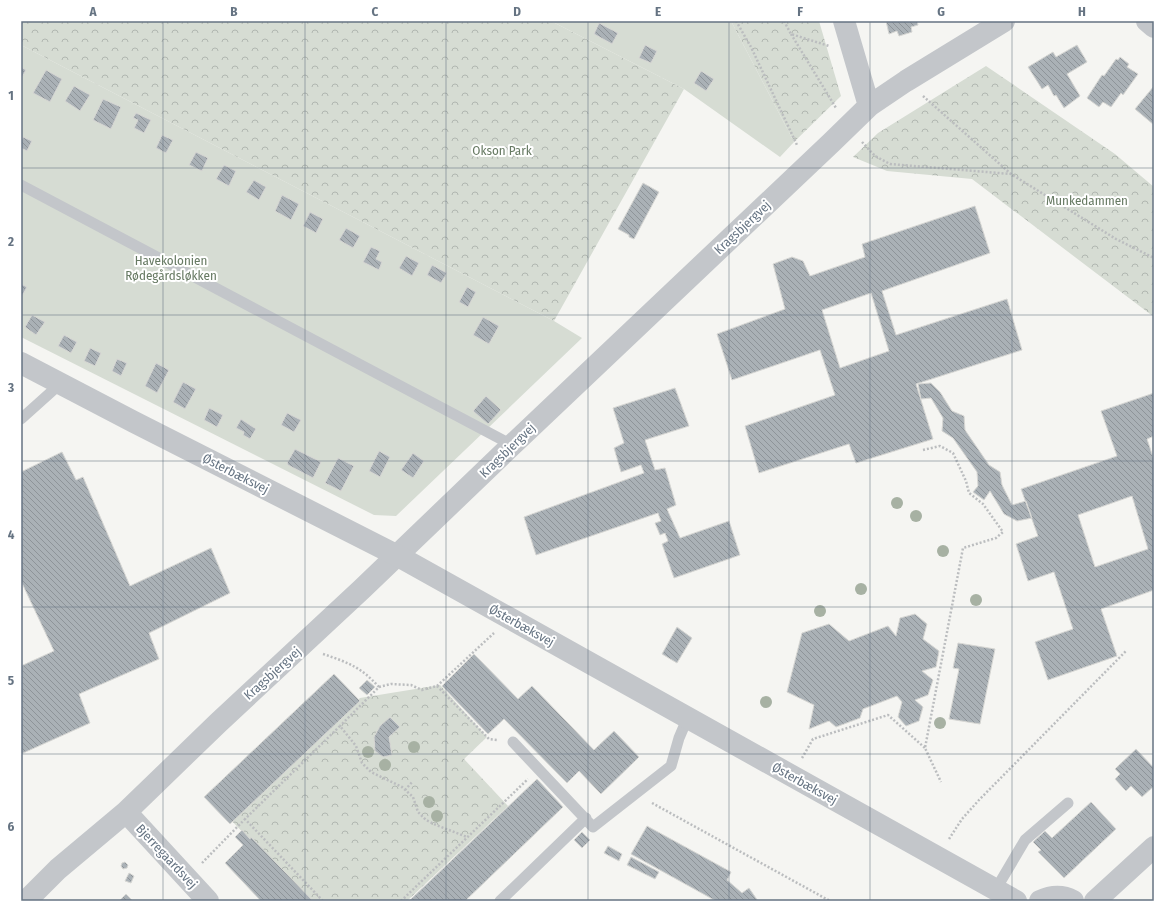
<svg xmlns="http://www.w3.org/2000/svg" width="1175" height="922" font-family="'Fira Sans Condensed',sans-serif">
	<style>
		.green { fill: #d6dcd3 }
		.forest { fill: url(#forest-crowns) }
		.building { fill: url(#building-back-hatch); stroke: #d7d7d4; fill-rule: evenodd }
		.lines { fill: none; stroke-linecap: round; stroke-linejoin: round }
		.path { stroke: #bbbdbf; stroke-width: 2.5; stroke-dasharray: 2 2; stroke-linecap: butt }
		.service { stroke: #c3c6ca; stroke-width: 11 }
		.minor { stroke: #c3c6ca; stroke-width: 22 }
		.tertiary { stroke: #c3c6ca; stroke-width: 22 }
		.tree { fill: #a7b1a3 }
		.grid { fill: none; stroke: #657382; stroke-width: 1; stroke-opacity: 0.55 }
		.labels { text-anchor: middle; stroke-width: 4; stroke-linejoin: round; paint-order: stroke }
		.park-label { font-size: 13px; fill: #677a63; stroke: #fff }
		.street-label { font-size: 13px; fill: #657382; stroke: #fff }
		.neatline { fill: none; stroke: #657382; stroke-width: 1.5 }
		.grid-label { font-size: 13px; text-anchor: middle; font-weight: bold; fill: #657382 }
	</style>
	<defs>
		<pattern id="forest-crowns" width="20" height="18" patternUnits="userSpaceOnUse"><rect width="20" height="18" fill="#d6dcd3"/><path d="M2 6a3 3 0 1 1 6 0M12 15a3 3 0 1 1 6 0" fill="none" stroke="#b1b7b1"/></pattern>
		<pattern id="building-back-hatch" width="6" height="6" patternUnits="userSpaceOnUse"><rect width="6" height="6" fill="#aab1b6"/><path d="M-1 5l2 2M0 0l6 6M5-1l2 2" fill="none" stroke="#8e9499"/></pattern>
	</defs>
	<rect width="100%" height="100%" fill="#f5f5f2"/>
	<path class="green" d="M551 21H731L794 142 780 157 684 89Z
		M21 45 554 321 582 338 396 516 374 515 21 337Z"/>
	<path class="forest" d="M21 21H551L684 89 554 321 21 45Z
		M731 21H819L841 96 794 142Z
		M986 66 1115 154 1154 187V317L972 179 887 171 853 157 878 133Z
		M440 685 487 737 464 759 508 806 407 901H308L230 819 360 698Z"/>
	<path class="building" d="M886 21H917L918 25 911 27 912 32 899 36 897 31 889 34Z
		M599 23 618 33 612 44 594 34Z
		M645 45 657 51 651 63 639 58Z
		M1077 45 1087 62 1067 74 1080 96 1064 108 1056 95 1054 96 1048 85 1042 89 1028 67 1053 52 1056 57Z
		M1120 57 1129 64 1127 67 1138 74 1123 95 1121 93 1111 107 1103 102 1099 107 1087 98 1102 75 1104 76 1116 59 1118 60Z
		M21 67 26 70 21 79Z
		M46 70 62 79 50 102 33 93Z
		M701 71 714 79 706 91 694 83Z
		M74 86 90 95 80 111 65 101Z
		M1154 86V125L1135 109Z
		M103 99 121 107 111 129 93 120Z
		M136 113 151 120 144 133 134 128 138 120 133 118Z
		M162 135 173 140 166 153 156 148Z
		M23 137 32 141 27 151 21 148V141Z
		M196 152 208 158 202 171 189 165Z
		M224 165 236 171 229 186 216 179Z
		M254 180 266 187 259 200 246 192Z
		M643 183 659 192 634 239 629 237V235L618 229Z
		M282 195 299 204 291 220 275 211Z
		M975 206 990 253 882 291 896 335 1007 299 1022 350 916 384 933 439 856 463 849 444 759 473 745 426 835 395 820 350 732 380 717 334 785 309 773 264 792 257 803 261 810 276 865 257 862 244ZM871 293 889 351 840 368 822 310Z
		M310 212 323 219 316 233 303 226Z
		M346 228 360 236 353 248 339 240Z
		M371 247 380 251 376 259 382 262 379 270 363 262Z
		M406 256 419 263 412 276 399 268Z
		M432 265 447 273 441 283 427 275Z
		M21 284 27 287 21 298Z
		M467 287 476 292 468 307 459 302Z
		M32 315 45 322 36 335 25 327Z
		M483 317 499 326 489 344 473 335Z
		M64 335 77 342 71 353 58 346Z
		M90 348 101 353 95 366 84 361Z
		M117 359 127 363 121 376 112 371Z
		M156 363 169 370 157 393 145 386Z
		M183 382 196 389 185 409 173 402Z
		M931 383 940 392 952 411 964 416 965 430 989 465 1000 472 1002 485 1012 505 1026 501 1032 518 1017 521 1004 514 990 491 984 500 973 492 978 486 977 472 953 438 942 431 943 418 931 398 921 399 918 384Z
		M675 388 689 426 645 440 655 470 665 468 676 505 667 509 680 538 729 521 740 555 674 578 662 544 668 541 665 533 660 535 655 523 661 521 658 513 536 555 524 517 644 473 641 465 621 472 614 448 624 443 613 408Z
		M1154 393V436L1147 439 1154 460V590L1101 609 1117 656 1048 680 1035 642 1073 629 1054 572 1028 581 1016 544 1038 536 1021 489 1117 456 1101 411ZM1132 496 1148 549 1095 567 1078 515Z
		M486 396 501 410 488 424 473 411Z
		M209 408 223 415 217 427 204 420Z
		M287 413 301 420 294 432 281 425Z
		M241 419 256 429 250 439 243 435 244 432 236 428Z
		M295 449 321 462 313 478 288 465 287 463Z
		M379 451 390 457 380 477 369 471Z
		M62 452 76 480 83 477 130 586 211 548 230 593 149 633 159 659 79 694 90 723 21 754V666L54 651 21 581V472Z
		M413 453 424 461 413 478 401 470Z
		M338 458 354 466 341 491 325 483Z
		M915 614 927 624 923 639 939 651 936 667 922 671 933 680 928 695 915 700 923 707 919 721 906 726 898 717 902 702 897 696 863 709 860 718 836 727 829 721 809 729 814 705 787 692 802 633 829 624 849 641 888 626 896 636 900 618Z
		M677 627 692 638 677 663 662 654Z
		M958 643 995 649 980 724 949 719 959 669 953 668Z
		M474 654 518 699 532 686 594 750 614 731 639 757 601 794 579 771 567 783 504 719 488 734 442 686Z
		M334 674 360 701 230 824 204 797Z
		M367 680 375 687 367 695 359 688Z
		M390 717 400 727 389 737 392 755 383 757 375 751 374 737 380 726Z
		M1136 749 1154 768V786L1142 797 1131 786 1126 791 1115 779 1120 774 1115 769Z
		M537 779 563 807 465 901H409Z
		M1091 802 1116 829 1064 878 1038 852 1041 850 1033 842 1045 831 1052 838Z
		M647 826 731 872 727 880 742 893 749 888 758 901H716L631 854Z
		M242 830 250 839 251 837 313 901H261L225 863 243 845 235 837Z
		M582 832 590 840 582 848 574 840Z
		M608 846 622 854 619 861 604 853Z
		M631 857 659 872 655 879 627 865Z
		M125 862 128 865 127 868 123 869 121 866 122 863Z
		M129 873 134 876 131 883 125 881Z
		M126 894 133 901H119Z"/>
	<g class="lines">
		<path class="path" d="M736 21 751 47 797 145
			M784 21 791 34 829 46
			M791 34 836 108
			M923 96 1011 174 1116 239 1154 258
			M862 142 875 156 890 164 1011 174
			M923 450 940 446 953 453 966 481 969 493 983 504 1003 532 996 538 963 548 925 748 941 782
			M323 654C347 662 361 667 379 687L340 726
			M437 686 494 633
			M379 687 391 684 411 685 422 690 437 686 489 739 497 740
			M802 758 813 739 888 715 925 748
			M405 790 413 781
			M652 803 830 901
			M949 839 962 819 979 800 1126 651
			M202 863 245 819
			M323 901 245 819 340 726 356 746 362 763 371 772 402 787 413 797 418 812 426 820 436 825 467 837
			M401 901 528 779"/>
		<path class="service" d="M21 185 512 445
			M21 419 60 384
			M513 742 593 827 671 766 679 738 688 717
			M996 889 1025 840 1068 803
			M500 901 586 818"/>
		<path class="minor" d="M844 21 869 106
			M1147 21 1154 27
			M126 812 208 901
			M26 901 58 869 126 812 218 723 362 589 512 445 832 142 869 106 906 81 1004 21"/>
		<path class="tertiary" d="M21 363 134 422 398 556 1016 901
			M1040 901C1051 896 1062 895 1073 901
			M1095 901 1154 847"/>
	</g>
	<g class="tree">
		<circle cx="897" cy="503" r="6"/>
		<circle cx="916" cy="516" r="6"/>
		<circle cx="943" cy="551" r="6"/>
		<circle cx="861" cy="589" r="6"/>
		<circle cx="976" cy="600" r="6"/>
		<circle cx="820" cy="611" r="6"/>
		<circle cx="766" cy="702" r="6"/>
		<circle cx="940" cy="723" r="6"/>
		<circle cx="414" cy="747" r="6"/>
		<circle cx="368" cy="752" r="6"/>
		<circle cx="385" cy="765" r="6"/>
		<circle cx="429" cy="802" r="6"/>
		<circle cx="437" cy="816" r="6"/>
	</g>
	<path class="grid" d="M163 21V901M305 21V901M446 21V901M588 21V901M729 21V901M870 21V901M1012 21V901M21 168H1154M21 315H1154M21 461H1154M21 607H1154M21 754H1154"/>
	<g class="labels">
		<g class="park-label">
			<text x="502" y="155">Okson Park</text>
			<text x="1087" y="205">Munkedammen</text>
			<text x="171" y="265">Havekolonien<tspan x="171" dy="15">Rødegårdsløkken</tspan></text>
		</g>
		<g class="street-label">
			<text transform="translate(742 227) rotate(-43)" y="5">Kragsbjergvej</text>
			<text transform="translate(507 450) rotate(-44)" y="5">Kragsbjergvej</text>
			<text transform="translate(236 473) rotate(27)" y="5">Østerbæksvej</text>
			<text transform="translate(522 625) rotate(29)" y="5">Østerbæksvej</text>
			<text transform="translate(272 673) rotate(-42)" y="5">Kragsbjergvej</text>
			<text transform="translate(805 783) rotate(29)" y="5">Østerbæksvej</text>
			<text transform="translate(167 856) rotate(47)" y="5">Bjerregaardsvej</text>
		</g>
	</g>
	<rect width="1175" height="922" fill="none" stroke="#ffffff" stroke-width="44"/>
	<rect x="22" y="22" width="1131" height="878" class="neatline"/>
	<g class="grid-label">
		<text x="93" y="16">A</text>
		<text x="234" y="16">B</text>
		<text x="375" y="16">C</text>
		<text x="517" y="16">D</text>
		<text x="658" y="16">E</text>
		<text x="800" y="16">F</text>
		<text x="941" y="16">G</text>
		<text x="1082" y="16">H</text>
		<text x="11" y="100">1</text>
		<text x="11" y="246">2</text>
		<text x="11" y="392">3</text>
		<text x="11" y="539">4</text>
		<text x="11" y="685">5</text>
		<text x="11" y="831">6</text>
	</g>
</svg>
